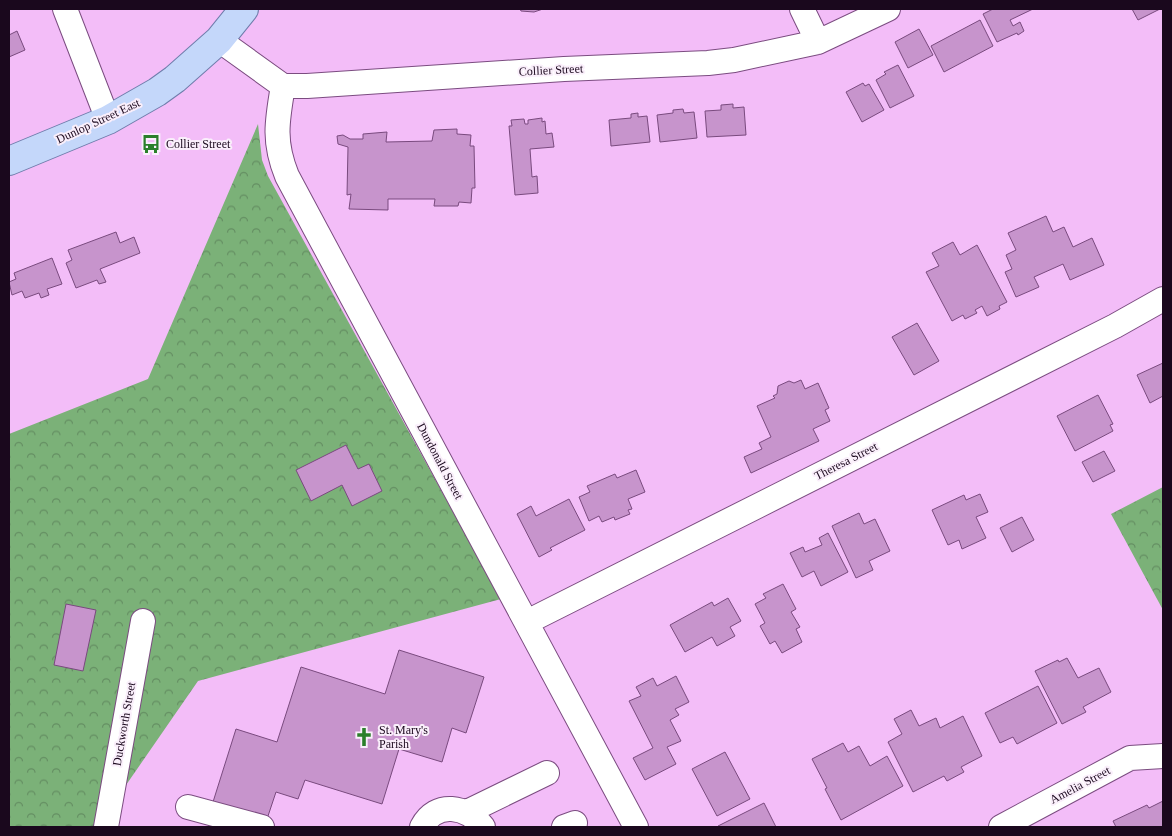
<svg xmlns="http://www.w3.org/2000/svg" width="1172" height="836" font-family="Georgia,serif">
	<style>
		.forest { fill: url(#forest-crowns) }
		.building { fill: #c794cc; stroke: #794a7e }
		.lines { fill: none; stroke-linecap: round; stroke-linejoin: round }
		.minor-casing { stroke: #7b4c80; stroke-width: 26 }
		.major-casing { stroke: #6f7dab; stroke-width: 30 }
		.minor { stroke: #fff; stroke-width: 24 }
		.major { stroke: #c4d7fa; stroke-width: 28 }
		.labels { text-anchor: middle; stroke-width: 4; stroke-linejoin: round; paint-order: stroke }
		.street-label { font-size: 12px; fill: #1a081d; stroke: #faeffb }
		.poi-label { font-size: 12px; fill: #1a081d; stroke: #faeffb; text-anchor: start }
	</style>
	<defs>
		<pattern id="forest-crowns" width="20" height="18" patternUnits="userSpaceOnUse" patternTransform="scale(1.25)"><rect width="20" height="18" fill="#7bb178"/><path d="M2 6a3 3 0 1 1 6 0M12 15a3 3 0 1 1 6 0" fill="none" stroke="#648e62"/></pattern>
	</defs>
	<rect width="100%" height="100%" fill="#f3bdf8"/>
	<path class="forest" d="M258 124 262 160 268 176 501 599 198 681 97 827H9V434L148 379Z
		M1163 487V610L1111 514Z"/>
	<path class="building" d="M520 9H543L534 12 521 11Z
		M993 9H1033L1010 20 1013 26 1020 22 1024 31 1018 35 1017 33 997 42 983 14Z
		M1132 9H1160L1138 20Z
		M980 20 993 46 944 72 931 46Z
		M919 29 933 55 908 68 895 42Z
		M17 31 25 50 9 57V35Z
		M898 65 914 96 890 108 876 80 886 74 884 72Z
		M863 83 865 86 869 84 884 110 862 122 846 92Z
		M733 104V108L744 107 746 135 707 137 705 111 721 110V105Z
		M683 109 684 113 694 112 697 138 660 142 657 115 673 113V110Z
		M638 113V117L647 116 650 142 611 146 609 120 631 118V114Z
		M542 118V122L545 121 546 134 552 133 554 147 530 149 532 177 537 176 538 193 515 195 509 126H512L511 120 524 119 525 124H528V120Z
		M457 129V134L471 135 470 146H474L475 188H472L471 203 459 202 458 206H434L435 199H388V210L349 209 351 194 347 195 348 147 338 144 337 136 343 135 350 139H363V134L387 132 386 142 432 141 434 130Z
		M1046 216 1053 232 1064 227 1073 247 1092 238 1104 265 1070 280 1063 264 1034 277 1039 287 1016 297 1005 272 1012 269 1006 255 1016 250 1008 233Z
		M116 232 120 243 134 237 140 253 100 269 106 282 99 284 97 280 76 288 66 263 72 260 68 250Z
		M953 242 960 255 977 245 1007 302 999 306 1000 309 987 316 982 306 975 310 977 313 965 319 963 315 952 321 926 272 939 266 932 253Z
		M52 258 62 284 47 289 49 295 41 298 39 293 25 298 22 291 12 295 9 282 16 279 14 273Z
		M917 323 939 361 914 375 892 337Z
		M1163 363V396L1150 403 1137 375Z
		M801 380 805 389 818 383 829 408 825 410 830 421 813 429 819 441 751 473 744 457 762 449 759 443 771 437 757 406 775 398 773 396 777 394 778 386 789 381 794 383Z
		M1098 395 1113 424 1110 425 1113 431 1075 451 1057 416Z
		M346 445 358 469 369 464 382 491 352 506 342 485 311 501 296 470Z
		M1104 451 1115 471 1093 482 1082 462Z
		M636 470 645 492 628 499 632 509 628 510 630 514 615 520 614 517 602 522 599 516 589 521 579 497 590 492 587 486 615 474 617 478Z
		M980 494 988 512 976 517 986 538 962 549 959 540 948 545 932 510 964 495 966 500Z
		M569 499 585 530 550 548 552 550 539 557 517 514 531 506 536 516Z
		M859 513 864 524 875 519 890 551 869 561 873 570 856 578 832 526Z
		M1022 517 1034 540 1012 552 1000 528Z
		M828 533 848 572 821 586 814 571 802 577 790 553 803 547 805 552 822 545 819 538Z
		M783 584 796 609 791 612 800 627 796 629 802 642 782 653 775 641 770 644 760 626 765 623 755 604 766 598 763 594Z
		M728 598 741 621 730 627 735 636 717 646 712 637 685 652 670 625 712 602 714 606Z
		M66 604 96 610 83 671 54 665Z
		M399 650 484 677 466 733 452 728 442 762 399 749 382 804 305 780 298 799 276 792 267 819 213 802 236 729 277 742 301 667 385 694Z
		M1067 658 1078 678 1099 668 1111 692 1083 707 1086 712 1062 724 1035 671 1058 660 1059 662Z
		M676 676 689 702 675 709 679 715 670 720 681 741 667 747 676 764 645 780 633 758 653 748 629 701 641 696 636 687 653 678 657 686Z
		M1038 686 1057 723 1017 744 1013 737 1000 743 985 713Z
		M911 710 919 726 936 718 940 728 963 716 982 756 961 767 964 772 947 781 944 776 913 792 888 742 902 734 894 719Z
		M843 743 848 752 859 746 870 766 887 756 903 786 841 820 825 789 827 788 812 759Z
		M725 752 750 799 717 816 692 769Z
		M1163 801V827H1116L1113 821 1147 805 1149 808Z
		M764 803 776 827H719L718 826Z"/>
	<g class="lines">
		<g class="minor-casing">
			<path id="minor" d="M65 9 108 120
				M802 9 818 42
				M219 40 283 86H307L564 69 708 63 734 60 818 42 888 9
				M283 86C277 121 273 142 287 176L636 827
				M527 622 1115 326 1163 299
				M188 807 262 827
				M467 812 547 773
				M106 827 143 621
				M422 827C436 800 467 806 483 827
				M564 827 575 823
				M1001 827 1130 758 1163 756"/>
		</g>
		<g class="major-casing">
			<path id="major" d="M9 161 108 120 157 92 175 79 219 40 244 9"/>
		</g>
		<use href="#minor" class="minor"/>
		<use href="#major" class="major"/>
	</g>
	<defs>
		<g id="bus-bare" transform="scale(1.5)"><path d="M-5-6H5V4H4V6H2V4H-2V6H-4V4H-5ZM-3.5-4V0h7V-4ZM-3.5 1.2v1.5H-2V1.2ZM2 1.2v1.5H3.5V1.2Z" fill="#2b7f2b" stroke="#faeffb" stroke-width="2.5" paint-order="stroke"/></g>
		<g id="church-bare" transform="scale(1.5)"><path d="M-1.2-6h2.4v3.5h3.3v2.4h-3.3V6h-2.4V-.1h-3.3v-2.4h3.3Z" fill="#2b7f2b" stroke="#faeffb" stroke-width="2.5" paint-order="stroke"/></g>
	</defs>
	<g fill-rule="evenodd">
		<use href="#bus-bare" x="151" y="144"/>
		<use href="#church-bare" x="364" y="737"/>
	</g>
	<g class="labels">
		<g class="street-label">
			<text transform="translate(551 70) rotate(-3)" y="4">Collier Street</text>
			<text transform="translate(98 121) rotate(-25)" y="4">Dunlop Street East</text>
			<text transform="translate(440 461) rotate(62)" y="4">Dundonald Street</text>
			<text transform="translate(846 461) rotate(-27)" y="4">Theresa Street</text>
			<text transform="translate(124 724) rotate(-80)" y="4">Duckworth Street</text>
			<text transform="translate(1080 785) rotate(-28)" y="4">Amelia Street</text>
		</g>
		<g class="poi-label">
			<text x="166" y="148">Collier Street</text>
			<text x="379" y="734">St. Mary's<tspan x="379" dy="14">Parish</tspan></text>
		</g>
	</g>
	<rect width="1172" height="836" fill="none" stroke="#1a081d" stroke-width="20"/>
</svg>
